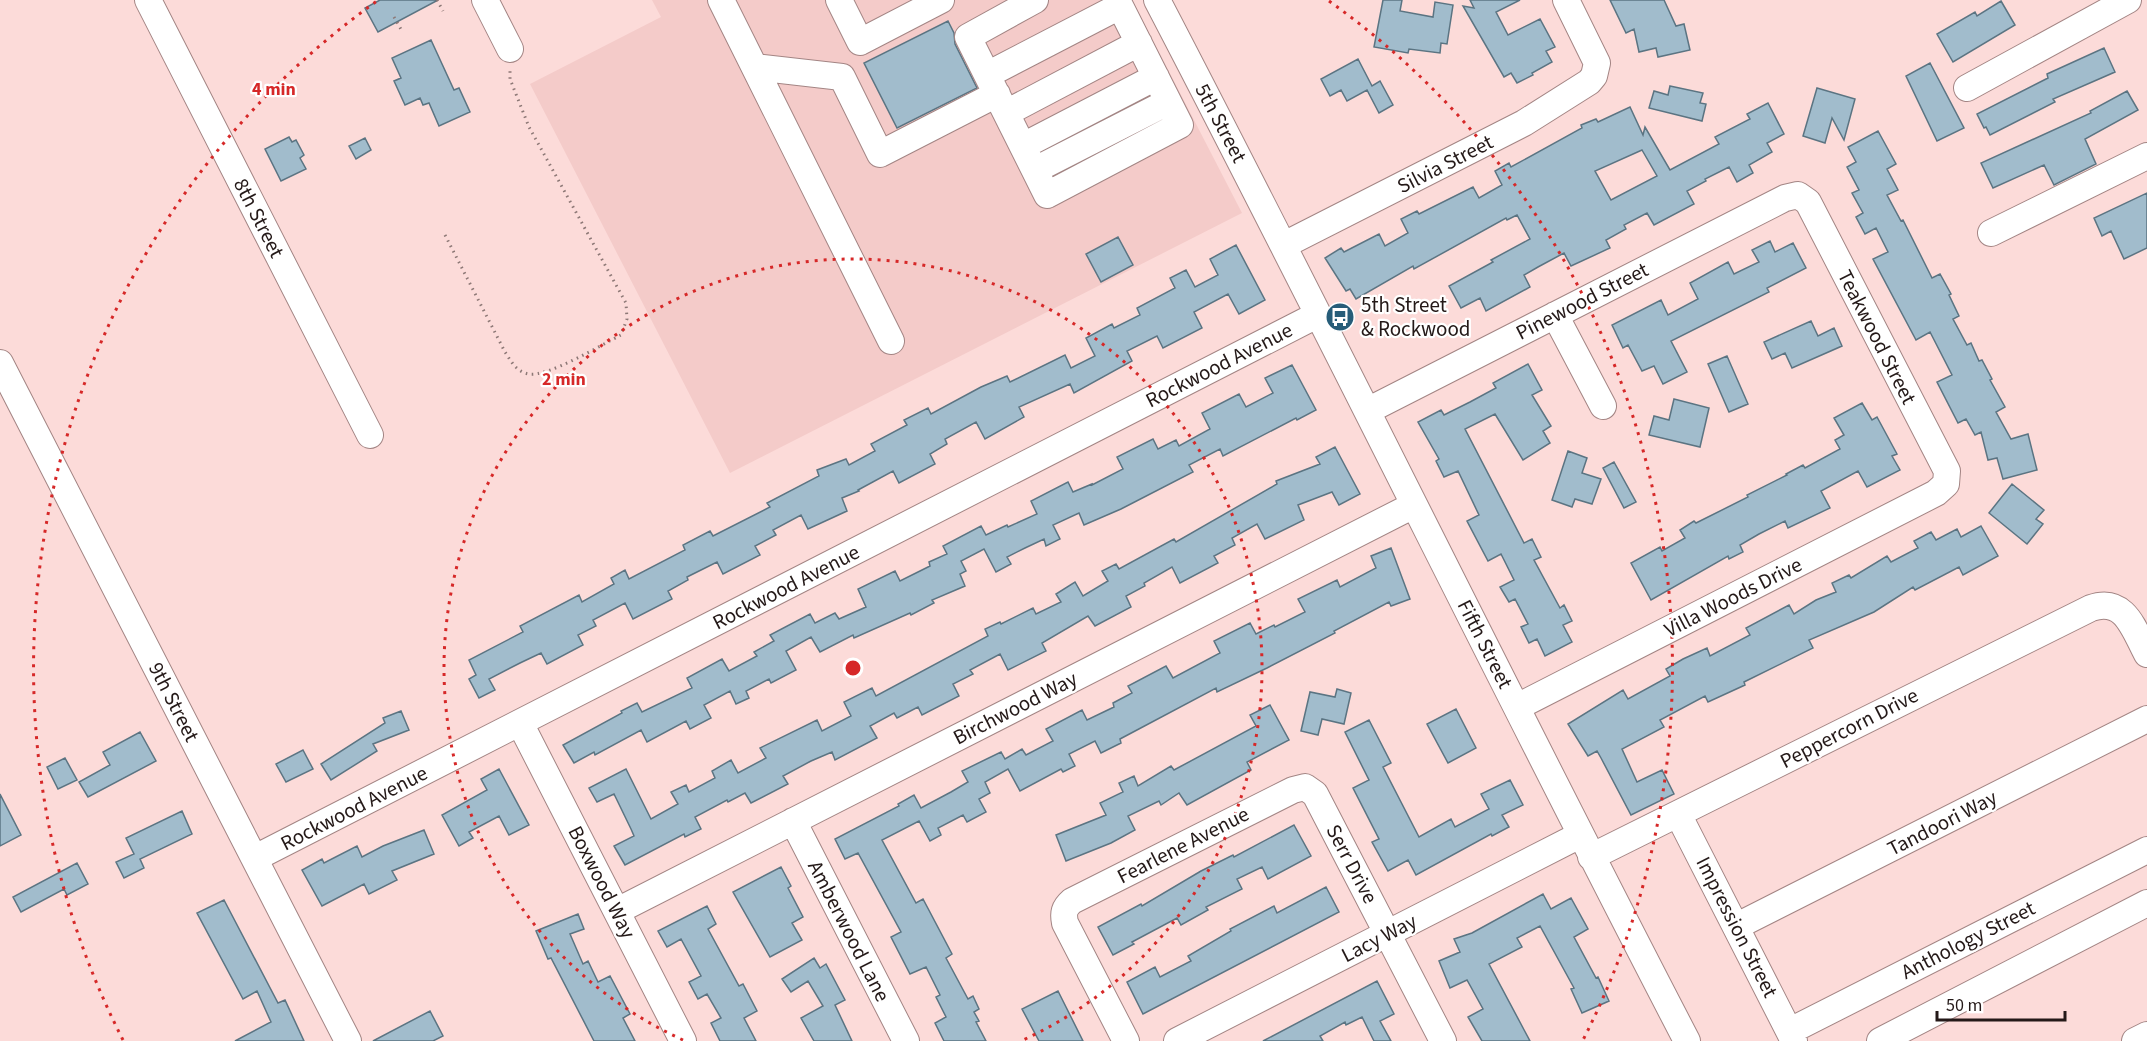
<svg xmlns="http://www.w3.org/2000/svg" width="2147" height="1041" font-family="'Source Sans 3',sans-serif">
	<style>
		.built { fill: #f4cbc9 }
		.building { fill: #a1bccc; stroke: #5b7482; stroke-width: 1.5; fill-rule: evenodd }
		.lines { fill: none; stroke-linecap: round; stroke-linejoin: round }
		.minor-casing { stroke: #a38584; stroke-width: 28 }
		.path { stroke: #8d7876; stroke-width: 3; stroke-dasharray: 1.5 4.5; stroke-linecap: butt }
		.minor { stroke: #fff; stroke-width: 26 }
		.ring { fill: none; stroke: #d62828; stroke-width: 3; stroke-dasharray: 3 6 }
		.labels { text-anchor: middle; stroke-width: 4.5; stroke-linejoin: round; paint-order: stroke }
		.street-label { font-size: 21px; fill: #241918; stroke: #fff }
		.poi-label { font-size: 21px; fill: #241918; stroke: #fff; text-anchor: start }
		.centre { fill: #d62828; stroke: #fff; stroke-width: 3 }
		.ring-label { font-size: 18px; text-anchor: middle; font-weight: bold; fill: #d62828; stroke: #fff; stroke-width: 4.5; stroke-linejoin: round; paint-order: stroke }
	</style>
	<rect width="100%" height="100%" fill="#fcdbd9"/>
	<path class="built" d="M652 0H1132L1242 213 730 473 530 84 661 17Z"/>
	<path class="building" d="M380 0H438L378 32 365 8Z
		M1383 0H1402L1400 11 1433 17 1435 2 1453 5 1447 44 1441 43 1440 53 1409 49 1408 53 1374 47Z
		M1470 0H1520L1496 12 1508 35 1540 19 1555 47 1546 51 1552 62 1532 73 1533 75 1517 83 1511 73 1504 77 1463 6 1474 8Z
		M1610 0H1664L1676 26 1684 24 1690 50 1658 57 1656 48 1639 52 1634 29 1626 33Z
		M2001 1 2015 25 1953 62 1937 34 1975 12 1977 16Z
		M948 21 954 33 955 44 977 88 897 128 864 63Z
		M431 40 454 90 459 88 470 112 439 126 429 103 423 105 420 98 405 105 394 81 401 78 392 58Z
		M2104 48 2115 72 2053 99 2055 102 1990 135 1986 127 1984 128 1977 114 2048 78 2047 74Z
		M1358 59 1372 86 1380 81 1393 105 1379 113 1367 90 1347 101 1341 90 1330 96 1321 79Z
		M1930 63 1964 128 1937 141 1906 76Z
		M1670 86 1703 93 1700 103 1706 104 1702 121 1649 108 1654 91 1668 95Z
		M1817 88 1855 99 1844 140 1832 118 1825 143 1803 136Z
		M2127 91 2138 110 2085 139 2096 164 2054 185 2044 165 1993 188 1981 163 2091 113 2090 111Z
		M1768 103 1784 134 1767 143 1772 152 1749 165 1753 173 1737 182 1729 167 1705 179 1706 181 1687 191 1694 204 1654 225 1647 213 1624 225 1626 229 1606 240 1610 248 1571 266 1564 253 1538 267 1524 275 1530 287 1486 311 1480 298 1461 308 1449 286 1493 262 1491 260 1530 239 1517 215 1507 220 1506 218 1414 269 1413 266 1356 299 1350 289 1346 291 1325 258 1341 248 1344 252 1379 234 1385 246 1408 233 1401 219 1417 211 1419 214 1473 187 1479 198 1502 185 1495 171 1509 163 1511 167 1582 128 1581 125 1596 119 1598 122 1630 107 1643 135 1645 127 1670 170 1719 144 1715 137 1750 119 1747 114ZM1642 150 1657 176 1611 200 1595 171Z
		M1878 131 1896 164 1887 169 1898 190 1887 195 1901 221 1903 220 1932 278 1940 274 1951 294 1949 295 1959 316 1953 319 1967 345 1971 343 1979 361 1982 360 1992 379 1990 380 2005 407 1996 412 2011 439 2028 434 2037 470 2003 479 1997 458 1988 460 1981 432 1975 435 1966 419 1958 423 1937 382 1952 375 1930 332 1916 340 1873 259 1888 252 1876 228 1865 234 1856 217 1863 213 1852 193 1859 190 1847 167 1856 162 1848 147Z
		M289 137 292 142 296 140 304 155 300 158 306 169 281 181 265 149Z
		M365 138 371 150 356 159 349 146Z
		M2147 193V248L2124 259 2111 231 2102 236 2094 218Z
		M1118 237 1133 265 1101 282 1086 254Z
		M1770 241 1775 252 1793 243 1806 268 1767 288 1769 292 1671 341 1687 372 1663 384 1654 366 1642 371 1628 345 1623 348 1612 325 1661 300 1668 315 1698 299 1690 283 1728 262 1734 274 1759 262 1752 250Z
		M1236 245 1265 300 1239 314 1228 294 1194 312 1202 328 1163 348 1157 336 1127 351 1132 361 1074 393 1070 384 1019 407 1024 417 985 439 976 422 945 439 947 444 930 454 935 464 899 483 893 471 858 490 859 491 842 498 847 511 808 529 801 515 773 530 776 535 755 546 760 555 723 574 717 562 687 577 688 580 668 591 672 599 633 619 625 603 593 620 596 626 578 635 583 645 547 664 541 653 520 663 489 679 495 690 479 698 469 679 476 675 469 660 523 632 520 626 579 595 582 602 614 584 611 578 625 570 629 579 685 550 683 545 710 531 713 536 770 507 767 503 819 476 817 470 846 459 849 465 875 451 871 444 907 425 904 420 928 408 931 414 981 387 1007 376 1010 382 1065 355 1071 368 1095 356 1086 338 1112 324 1114 328 1140 315 1137 308 1175 288 1170 278 1186 270 1195 287 1218 275 1210 259Z
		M1811 321 1818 336 1834 328 1842 346 1792 368 1785 353 1772 359 1764 342Z
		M1727 356 1748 404 1729 412 1708 364Z
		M1528 364 1542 390 1532 395 1551 426 1543 431 1550 443 1523 460 1495 414 1465 429 1524 543 1532 539 1541 557 1534 560 1560 608 1564 605 1572 621 1563 625 1572 642 1545 656 1537 639 1529 643 1521 627 1528 624 1515 599 1509 602 1500 587 1514 580 1501 554 1488 561 1467 521 1479 515 1458 471 1444 477 1436 461 1439 459 1418 422 1441 410 1444 415 1470 402 1496 388 1493 383Z
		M1292 365 1316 410 1297 420 1296 418 1223 456 1220 449 1189 465 1193 472 1121 509 1084 525 1079 513 1053 525 1060 539 1046 546 1044 539 1025 548 1007 557 1011 564 996 572 984 549 961 561 966 571 960 574 965 586 932 600 934 603 911 615 910 613 854 638 853 635 820 652 811 637 786 651 796 670 771 683 769 679 746 691 749 698 736 704 730 691 704 705 711 718 690 729 686 721 647 742 641 730 595 755 594 752 574 763 563 745 622 713 621 711 637 703 642 712 692 688 687 678 722 659 729 671 757 656 754 652 774 641 770 635 810 614 815 623 835 613 839 619 866 607 858 589 895 571 900 581 930 566 929 562 947 554 943 546 981 526 986 535 1007 525 1008 527 1037 514 1031 501 1068 482 1073 492 1092 484V485L1123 469 1117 457 1153 439 1158 449 1176 440 1179 446 1210 429 1202 413 1239 394 1246 407 1273 393 1265 378Z
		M1674 399 1709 408 1700 447 1649 435 1654 416 1669 420Z
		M1862 403 1872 420 1877 417 1897 454 1892 456 1900 470 1867 487 1858 471 1821 491 1830 508 1788 528 1785 521 1759 534 1740 545 1743 552 1729 559 1728 556 1651 600 1631 563 1660 547 1662 551 1685 538 1680 530 1694 521 1696 523 1748 497 1747 495 1787 475 1786 474 1803 465 1805 468 1840 449 1835 440 1844 435 1834 418Z
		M1335 447 1360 494 1339 505 1332 492 1298 505 1304 520 1265 539 1257 524 1232 538 1235 545 1214 556 1218 563 1180 583 1172 567 1144 583 1145 586 1126 596 1131 607 1095 626 1088 616 1042 643 1046 651 1008 670 1000 654 970 670 973 674 953 684 959 696 922 715 918 707 897 718 894 713 870 726 877 738 835 760 832 752 811 761 783 776 788 784 751 803 745 793 728 802 727 800 695 817 701 829 685 837 684 834 625 865 614 846 634 836 631 829 614 794 597 802 589 788 626 769 651 819 678 804 671 792 686 785 689 792 715 778 712 771 731 760 738 773 766 758 760 748 817 720 822 731 851 716 844 702 872 688 876 696 988 636 985 629 1000 622 1001 624 1033 608 1036 614 1061 602 1056 594 1075 582 1083 596 1108 581 1102 571 1116 564 1119 569 1174 539 1176 542 1277 484 1276 481 1320 464 1316 457Z
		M1568 451 1587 458 1582 473 1601 479 1592 504 1575 499 1572 507 1552 500Z
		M1614 462 1636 502 1624 508 1603 468Z
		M2012 484 2044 510 2036 519 2043 524 2027 544 1989 513Z
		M1981 526 1998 556 1963 575 1959 567 1915 590 1913 587 1874 612 1809 640 1813 648 1744 682 1745 685 1708 702 1705 696 1660 720 1664 727 1622 749 1637 782 1662 770 1674 794 1631 815 1601 758 1597 751 1588 756 1568 724 1623 690 1628 699 1670 676 1666 669 1683 659 1707 648 1710 656 1750 635 1746 628 1789 605 1794 614 1816 600 1836 592 1832 583 1849 575 1851 578 1887 556 1891 562 1918 548 1914 541 1931 532 1936 540 1957 529 1961 537Z
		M1391 548 1410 599 1391 606 1389 602 1334 631 1335 633 1267 668 1217 692 1216 688 1120 739 1121 743 1101 753 1095 741 1069 754 1075 766 1063 772 1061 769 1020 791 1008 769 985 782 990 793 979 799 986 812 967 822 963 815 938 828 941 835 930 841 919 821 882 840 916 903 923 899 952 954 946 958 968 999 973 996 979 1009 974 1012 979 1021 976 1022 986 1041H944L935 1023 946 1017 936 997 940 995 926 967 910 974 891 937 901 932 858 853 845 859 835 839 899 806 898 804 914 795 921 808 951 792 968 782 962 771 1001 752 1005 759 1022 749 1026 755 1053 741 1046 729 1082 710 1087 720 1114 707 1113 703 1132 693 1128 686 1166 666 1173 678 1220 653 1214 641 1250 623 1256 634 1274 625 1275 627 1305 612 1298 599 1337 580 1340 587 1376 568 1371 556Z
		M1337 689 1351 693 1344 724 1322 719 1318 735 1301 731 1310 692 1335 697Z
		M1270 705 1289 740 1247 762 1251 770 1187 805 1179 793 1161 805 1159 801 1128 816 1135 830 1111 843 1066 861 1056 835 1106 815 1100 803 1123 792 1119 783 1134 776 1138 786 1171 766 1174 770 1256 726 1250 715Z
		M1456 709 1476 748 1448 763 1427 724Z
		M401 711 409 730 373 744 377 751 331 780 321 764 385 723 383 718Z
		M1369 720 1391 763 1383 767 1419 837 1451 819 1455 827 1489 809 1481 794 1510 780 1523 805 1502 815 1509 827 1492 836 1491 834 1416 875 1408 860 1388 871 1372 842 1379 839 1353 788 1369 780 1345 732Z
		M140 732 156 761 88 797 79 782 110 765 103 752Z
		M303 750 313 769 286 782 276 764Z
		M65 758 77 780 58 789 47 767Z
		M499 769 529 825 509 835 499 816 469 832 473 838 459 846 442 815 487 790 481 779Z
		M0 794 21 835 0 846Z
		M182 811 192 834 140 859 144 868 124 878 116 862 134 854 126 838Z
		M1294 825 1311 856 1268 879 1262 867 1237 879 1242 889 1206 907 1208 910 1181 925 1177 918 1132 942 1134 944 1113 955 1098 927 1141 904 1142 906 1201 871 1233 855 1234 857Z
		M424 830 434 854 392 871 397 880 369 894 364 884 322 906 302 870 322 859 324 863 357 846 362 857 383 846Z
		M77 863 88 884 67 895 64 889 21 912 13 897Z
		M781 867 791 886 788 888 803 917 792 923 802 940 770 957 733 892Z
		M1326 887 1339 912 1143 1014 1127 982 1155 967 1160 977 1191 961 1188 956 1231 931 1230 929 1274 906 1277 913Z
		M1543 894 1551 909 1571 898 1588 929 1574 937 1596 978 1598 977 1609 1001 1582 1013 1571 989 1574 988 1540 926 1517 938 1522 947 1489 964 1530 1041H1482L1468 1017 1483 1009 1467 980 1450 988 1439 961 1460 952 1454 939 1472 933Z
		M224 900 278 1003 285 1000 304 1041H235L271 1022 257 991 243 999 197 913Z
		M707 906 716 924 708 929 739 986 743 984 757 1011 744 1018 756 1041H720L711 1023 721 1018 707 994 698 999 689 982 701 976 681 939 667 947 658 931Z
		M578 914 584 929 570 934 583 964 588 961 598 982 610 976 630 1014 623 1018 635 1041H594L551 958 548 959 536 931Z
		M814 958 820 968 826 964 845 1000 835 1005 852 1041H814L801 1018 823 1006 808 981 791 992 782 979Z
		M1377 981 1394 1014 1380 1021 1391 1041H1374L1362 1017 1346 1025 1345 1022 1320 1036 1323 1041H1263Z
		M1058 991 1083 1041H1039L1022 1009Z
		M430 1011 443 1036 433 1041H373Z"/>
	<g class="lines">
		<g class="minor-casing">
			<path id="minor" d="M148 0 370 435
				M485 0 510 49
				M721 0 891 341
				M839 0 860 42 941 0
				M1035 0 968 37 1047 195 1180 125 1117 0
				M1157 0C1337 345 1507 695 1687 1041
				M755 67 842 77 880 154 997 94
				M987 75 1120 6
				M1967 88 2128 0
				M1006 113 1139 43
				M1023 146 1156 77
				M1035 170 1168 102
				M1991 233 2147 156
				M1284 245 1524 123 1589 82 1594 76 1597 63 1566 0
				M1555 315 1603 406
				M0 363 348 1041
				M1367 411 1785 198 1798 195 1808 202 1947 471 1946 484 1936 493 1517 707
				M520 723 683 1041
				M1678 814 1794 1041
				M793 821 906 1041
				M1591 857 2091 608C2125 596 2134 630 2147 654
				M255 858 1317 315
				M617 911 1414 505
				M1737 926 2147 719
				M1790 1031 2147 850
				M1126 1041 1065 923C1063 913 1064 908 1072 901L1293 790 1305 787 1315 794 1443 1041
				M1177 1041 1580 835
				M1880 1041 2147 903
				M2135 1041 2147 1035"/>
		</g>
		<path class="path" d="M437 0 443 11
			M394 17 402 31
			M445 235 505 352C511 361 516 372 529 374 548 377 601 345 621 335L627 319 626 303 529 127 510 79V69"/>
		<use href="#minor" class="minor"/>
	</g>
	<g class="ring">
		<path d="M683 1040A409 409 0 1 1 1023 1040"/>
		<path d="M123 1040A819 819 0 0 1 377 1M1329 1A819 819 0 0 1 1583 1040"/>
	</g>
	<defs>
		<g id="bus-disc" transform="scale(1.5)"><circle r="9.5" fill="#275d79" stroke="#fff"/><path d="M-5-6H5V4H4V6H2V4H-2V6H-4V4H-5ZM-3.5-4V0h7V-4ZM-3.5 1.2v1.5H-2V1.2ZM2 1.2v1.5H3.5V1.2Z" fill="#fff"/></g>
	</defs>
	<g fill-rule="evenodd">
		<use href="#bus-disc" x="1340" y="317"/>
	</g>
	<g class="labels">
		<g class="street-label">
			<text transform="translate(1221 123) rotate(62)" y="7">5th Street</text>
			<text transform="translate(1445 164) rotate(-27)" y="7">Silvia Street</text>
			<text transform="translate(259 218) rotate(63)" y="7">8th Street</text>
			<text transform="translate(1582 301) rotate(-27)" y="7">Pinewood Street</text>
			<text transform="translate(1877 337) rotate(63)" y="7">Teakwood Street</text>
			<text transform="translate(1219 365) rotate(-27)" y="7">Rockwood Avenue</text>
			<text transform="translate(786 587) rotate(-27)" y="7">Rockwood Avenue</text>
			<text transform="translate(1733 597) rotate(-27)" y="7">Villa Woods Drive</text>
			<text transform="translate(1485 644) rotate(63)" y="7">Fifth Street</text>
			<text transform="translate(174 702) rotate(63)" y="7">9th Street</text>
			<text transform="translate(1015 708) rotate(-27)" y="7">Birchwood Way</text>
			<text transform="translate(1849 728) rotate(-27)" y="7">Peppercorn Drive</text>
			<text transform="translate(354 808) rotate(-27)" y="7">Rockwood Avenue</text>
			<text transform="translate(1942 823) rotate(-27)" y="7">Tandoori Way</text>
			<text transform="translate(1183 845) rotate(-27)" y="7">Fearlene Avenue</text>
			<text transform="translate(1352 864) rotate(62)" y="7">Serr Drive</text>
			<text transform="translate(602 882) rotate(63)" y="7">Boxwood Way</text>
			<text transform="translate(1737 927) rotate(63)" y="7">Impression Street</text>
			<text transform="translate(849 931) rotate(63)" y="7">Amberwood Lane</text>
			<text transform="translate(1379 938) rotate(-27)" y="7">Lacy Way</text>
			<text transform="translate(1968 940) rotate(-27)" y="7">Anthology Street</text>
		</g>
		<g class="poi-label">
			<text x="1361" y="312">5th Street<tspan x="1361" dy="24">&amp; Rockwood</tspan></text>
		</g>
	</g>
	<circle cx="853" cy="668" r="9" class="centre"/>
	<g class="ring-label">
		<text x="274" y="95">4 min</text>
		<text x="564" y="385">2 min</text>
	</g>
	<path d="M1937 1011v9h128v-9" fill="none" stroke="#241918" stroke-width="3"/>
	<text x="1946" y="1011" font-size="18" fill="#241918" stroke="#ffffff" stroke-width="4.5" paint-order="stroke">50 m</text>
</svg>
